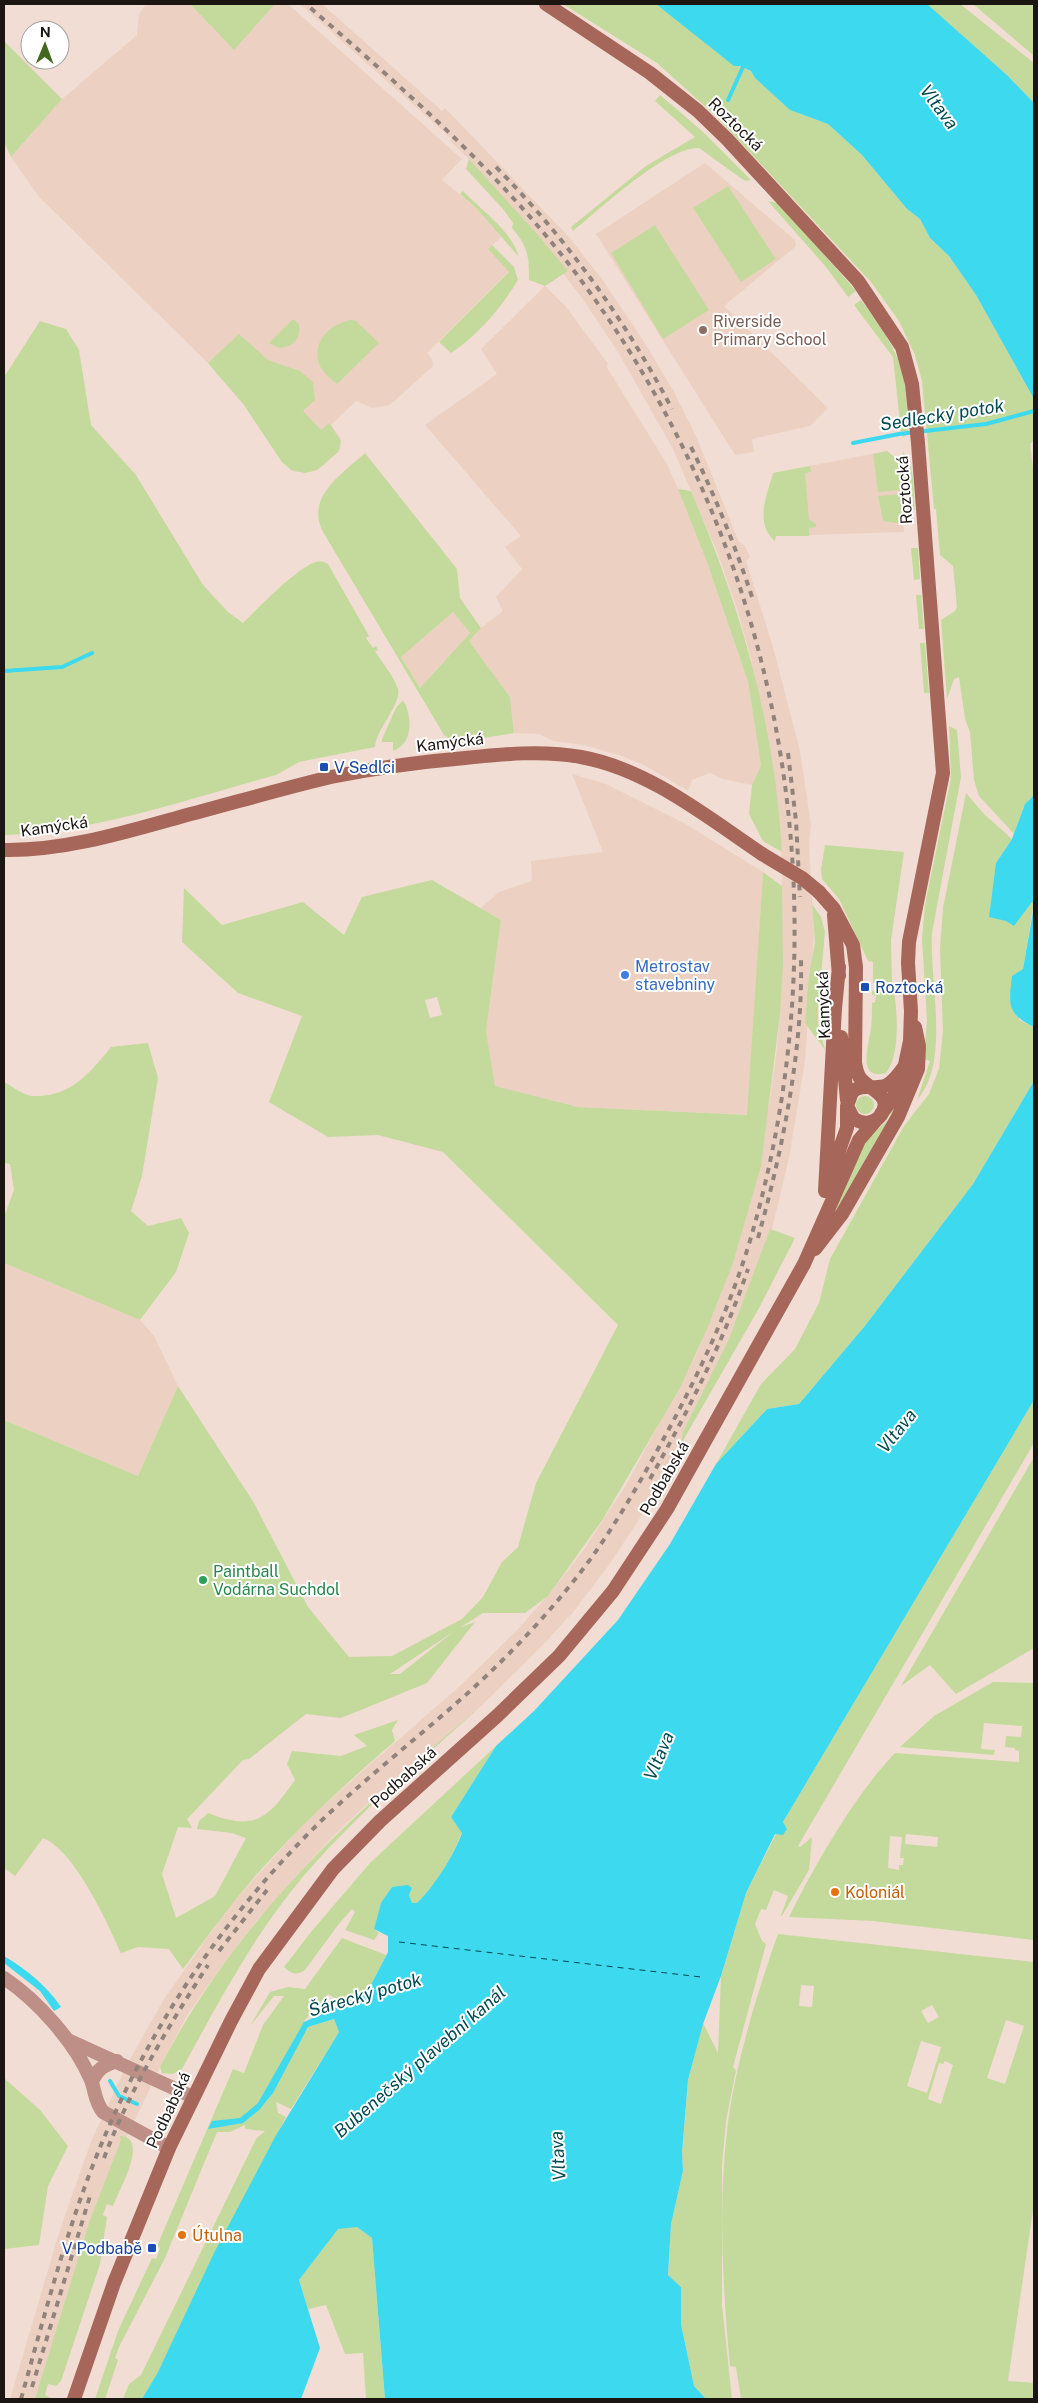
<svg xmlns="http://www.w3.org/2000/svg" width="1038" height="2403" font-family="'Public Sans',sans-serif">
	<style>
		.built { fill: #ecd1c2 }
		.green { fill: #c4da9c; fill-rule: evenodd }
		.water { fill: #3dd9ef }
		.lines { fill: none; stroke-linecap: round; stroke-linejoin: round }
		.stream { stroke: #3dd9ef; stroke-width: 4 }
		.ferry { stroke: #024952; stroke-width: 1; stroke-dasharray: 6 5; stroke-linecap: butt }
		.tertiary { stroke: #bd8f86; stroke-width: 14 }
		.secondary { stroke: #a7665a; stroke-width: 14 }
		.rail { stroke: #91837c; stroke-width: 4; stroke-dasharray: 6 6; stroke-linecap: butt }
		.secondary-bridge { stroke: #a7665a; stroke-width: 14 }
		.education-dot { fill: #8d6e63; stroke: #fff; stroke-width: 2 }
		.transit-dot { fill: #1a4fb4; stroke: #fff; stroke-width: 2 }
		.shop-dot { fill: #3f7fe0; stroke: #fff; stroke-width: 2 }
		.leisure-dot { fill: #2e9e5b; stroke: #fff; stroke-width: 2 }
		.food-dot { fill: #e8710a; stroke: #fff; stroke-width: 2 }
		.labels { text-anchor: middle; stroke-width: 4; stroke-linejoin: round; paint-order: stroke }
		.street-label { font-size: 16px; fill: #1c1612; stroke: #fff }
		.education-label { font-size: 16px; fill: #785e54; stroke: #fff; text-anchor: start }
		.transit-label { font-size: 16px; fill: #164399; stroke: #fff; text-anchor: start }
		.shop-label { font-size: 16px; fill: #366cbe; stroke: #fff; text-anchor: start }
		.leisure-label { font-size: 16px; fill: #27864d; stroke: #fff; text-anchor: start }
		.food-label { font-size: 16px; fill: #c56008; stroke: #fff; text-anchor: start }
		.water-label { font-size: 18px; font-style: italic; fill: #024952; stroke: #fff }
	</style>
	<rect width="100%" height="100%" fill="#f1ddd3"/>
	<path class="built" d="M146 4H190L234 49 275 4H288L462 159 442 180 476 208 501 237 488 249 509 271 427 353 432 359 433 366 390 405 372 408 356 401 331 425 340 437 341 447 338 452 320 468 311 472H295L282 462 244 405 208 363 39 197 11 157 62 99 137 35 139 14Z
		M300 4H322L442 111 445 108 570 238 604 282 641 337 673 390 696 436 739 542 745 546 750 557 746 561 773 647 800 751 811 825 809 844 814 933 805 1061 789 1158 766 1254 721 1369 652 1500 609 1565 574 1611 539 1649 480 1707 368 1803 331 1838 252 1926 219 1970 188 2014 168 2051 118 2155 42 2399H10L58 2236 90 2144 125 2068 164 1999 229 1907 310 1817 461 1685 518 1629 551 1592 585 1548 626 1485 695 1357 718 1302 738 1246 769 1105 776 1057 780 1014 782 865 780 823 771 756 751 658 737 609 718 554 673 449 618 352 582 298 548 254 468 164 469 159 450 141 452 139Z
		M705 163 795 240 796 246 724 306 828 408 810 426 752 439 754 452 735 455 596 234Z
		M545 286 567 308 608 364 606 366 667 464 678 489 708 565 748 682 761 765 752 785 723 779 710 773 692 780 688 791 646 766 619 755 583 745 553 741 539 734 514 733 510 697 469 641 481 628 503 611 496 597 522 569 505 547 521 536 425 425 497 374 481 349Z
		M887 451 899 461 904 532 780 536 773 473Z
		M453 612 470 633 420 688 401 657Z
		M572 774 606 784 684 823 763 872 748 1115 578 1107 494 1086 486 1031 501 920 481 908 499 892 532 881 531 861 603 852Z
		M4 1263 140 1320 154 1336 178 1386 138 1476 4 1420Z"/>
	<path class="green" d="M190 4H275L234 50Z
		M563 4H656L740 66 751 71 755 78 790 110 828 124 862 155 907 209 920 219 930 238 949 256 976 295 1034 399V440L1030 444 1034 476V795L1025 804 1014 834 979 796 974 780 970 732 965 719 959 677 954 679 947 699 941 620 955 611 957 607 953 566 940 555 936 509H934L922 381 915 355 899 321 871 282 716 116 657 63Z
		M925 4H960L1034 63V103L1008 76Z
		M972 4H1034V56L973 4Z
		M4 41 62 99 11 157 4 142Z
		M660 95 702 131 751 180 746 181 742 179 699 148C666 147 600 209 573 231L571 227 646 166 695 137 655 101Z
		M469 159 538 235 568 271 545 286 529 280C529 255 528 247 512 228L513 223 503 209 466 169Z
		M728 186 776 259 741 282 693 208Z
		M463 191C481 210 512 231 519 257L476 208 460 194Z
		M768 201 780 204 856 291 848 297 826 267Z
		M655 225 709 310 663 339 611 253Z
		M492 245 514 267 518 280C501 308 478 335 451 353L439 342 509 272 488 249Z
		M861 300C879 324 898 350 904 379 907 396 907 414 908 430L906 436 903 437 901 432 893 357 854 305Z
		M293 319 299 324C301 338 294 347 279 348L269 343Z
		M351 320 356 321 379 343 337 384C331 379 322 372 319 364 312 341 330 324 351 320Z
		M40 321 66 329 79 350 91 425 136 475 203 585 228 612 243 623C257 609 299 566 316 562 321 560 324 562 328 564L369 636 366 638 373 648 376 646 378 650 375 651C382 663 394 676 398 689 402 704 376 729 375 747L299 762 276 775C187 799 96 832 4 835V377Z
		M239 334 268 360 300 371 313 382 315 400 303 411 321 430 329 423 341 441 338 452 317 470 305 473 291 470 282 462 244 405 208 363Z
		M887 451 899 461 901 490 878 492 873 454Z
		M903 452C916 466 913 492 915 510H907Z
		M365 453 457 569 460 598 481 628 469 641 510 697 514 733 483 738 484 746C468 748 456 745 444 735L323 532C305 497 342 474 365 453ZM453 612 470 633 420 688 401 657Z
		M810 466 811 472 805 473 809 519 816 524V527L809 528V536H776L775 541C754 523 767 495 773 473Z
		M678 489 691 491C741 607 775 725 782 852L763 841 749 814 752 785 761 765 748 682 708 565Z
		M902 494 904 524 883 521 878 496Z
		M911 548H918L920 579 914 580Z
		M916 595H921L924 629H919Z
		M920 643H925L929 693H924Z
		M402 701 405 703C412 719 413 744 393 751V742H382V739L396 708Z
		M949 726 957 730 961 777 932 933C929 980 951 1062 917 1100L930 1061 924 1059 927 1020 922 939 925 905 951 778Z
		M966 793 984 814 1012 839 996 863 1032 902H1034L1023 969 1019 1020 1034 1027V1081L973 1184 864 1327 799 1404 767 1409 716 1464 761 1384 795 1349 819 1303 830 1259 904 1126 929 1094 939 1069 943 1031 940 949 943 908Z
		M825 845 904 852 891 940 892 982 873 983V962L868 961 839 899 822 879 821 869Z
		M763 872 782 886 783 966 780 1014 761 1166 733 1263 708 1327 680 1388 603 1519 548 1596 525 1613H483L461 1627 475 1622 427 1683 341 1718 306 1714 249 1759 243 1760 187 1819 192 1828 178 1827 162 1874 176 1918 215 1896 246 1838 232 1833 197 1829 199 1821 208 1813C256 1832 268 1818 295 1780L287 1764 292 1751 341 1756 367 1746 354 1735 398 1720 392 1730 395 1741C351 1779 308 1818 268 1862 237 1895 211 1932 183 1969L169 1949 138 1947 121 1953C107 1922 75 1851 43 1838L15 1876 4 1868V1420L138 1476 178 1386 254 1503 308 1607 349 1657 392 1656 462 1619 483 1597 502 1562 518 1547 536 1483 618 1325 443 1152 378 1135 328 1137 269 1102 302 1016 238 993 182 942 184 888 222 925 303 902 344 935 362 897 432 880 501 920 486 1031 495 1086 578 1107 747 1115ZM437 997 442 1015 430 1018 425 1000ZM453 1632 400 1674H389H390Z
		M812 904 821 917 825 932 818 1009V1024L825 1050 805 1023 809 976 815 942Z
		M894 990C897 1012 901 1054 886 1073 855 1081 870 1042 871 1027 872 1019 872 1011 872 1003L875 1002 876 996 872 995V991Z
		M148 1043 158 1078 142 1176 131 1211 148 1226 181 1218 189 1233 176 1272 140 1320 4 1263V1217L14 1190 10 1164 4 1163V1082C12 1086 23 1095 32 1096 70 1098 90 1073 111 1047Z
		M856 1105a9 9 0 1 1 18 0a9 9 0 1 1-18 0Z
		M903 1097 835 1213 834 1210 863 1142 888 1120 894 1105Z
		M770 1229 795 1238 758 1310 681 1444 683 1432 729 1339Z
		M1034 1400V1443L798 1846 800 1847 812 1837 809 1870 782 1916 781 1915 788 1896 774 1890 766 1910 761 1909 755 1924 762 1941 766 1944 733 2067 729 2063 736 2070 726 2121 722 2166V2305L732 2399H706L694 2386 681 2324V2287L668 2275 671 2224 683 2171 682 2152 688 2080 703 2023 718 2053 721 1976 746 1893 776 1834 787 1829 783 1822Z
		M1034 1457V1648L956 1694 930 1665 901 1686Z
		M993 1682 1034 1683V1940L873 1921 789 1917C816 1863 854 1796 895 1753L1019 1762V1751L1015 1750V1748L1005 1747 1006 1736 1021 1737 1022 1726 984 1723 981 1749 995 1750 994 1755 900 1747 934 1716ZM906 1834 938 1837 937 1847 905 1844ZM890 1836 902 1837 900 1858H904L903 1865H899V1870L888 1868Z
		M480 1707C416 1765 348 1821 293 1889 249 1944 216 2007 182 2069L173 2074 162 2073 160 2067C239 1915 352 1815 480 1707Z
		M496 1746 451 1817 462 1832C453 1856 436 1885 417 1903H412L409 1895 412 1888 392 1887 381 1904 374 1929 379 1933 374 1940 345 1930 355 1912 352 1909 338 1925 305 1970C296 1976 292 1974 284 1967L311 1932 370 1863Z
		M778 1934 1034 1962V2203L1008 2381 1034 2383V2399H741L736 2367 730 2366C723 2291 718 2206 727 2131 734 2068 757 1993 778 1934ZM801 1985 814 1986 812 2007 799 2006ZM932 2005 939 2017 928 2023 921 2011ZM1006 2020 1024 2026 1005 2084 987 2078ZM921 2041 941 2047 927 2093 907 2086ZM945 2061 953 2065 941 2104 928 2099 939 2063 943 2064Z
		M342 1938 386 1955 373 1983 350 2007 328 1994 304 2021 305 2033 308 2027 334 2019 339 2032 291 2109 276 2102 278 2113 286 2117 158 2372 142 2399H123L129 2384 141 2375 256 2139 265 2131 245 2129V2125L230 2132H217L165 2258 119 2347 115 2358 118 2360 105 2399H95L118 2331 152 2258 156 2259 160 2248 157 2246 233 2069 244 2073 263 2025 284 1996H274L250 2026 270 1992 288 1987 305 1989Z
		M4 2078 40 2110 68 2146 48 2186 39 2245 4 2249Z
		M120 2136C150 2137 119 2190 113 2206L107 2204 103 2215 107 2217 100 2264 61 2381 56 2386 48 2384 45 2395 53 2399H35L90 2220 121 2140Z
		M357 2227 372 2238 385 2399H366L363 2353 345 2354 326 2305 308 2309 299 2280 338 2228Z"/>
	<path class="water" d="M656 4H927L1008 76 1034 103V399L976 295 949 256 930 238 920 219 907 209 862 155 828 124 790 110 755 78 751 71 740 66H734Z
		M1034 795V902H1032L1014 926 1006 921 989 917 996 863 1012 839 1025 804Z
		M1034 906V1027C1006 1014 1009 1003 1012 976L1023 969Z
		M1034 1081V1400L783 1822 787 1829 783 1835 775 1834 746 1893 721 1976 703 2024 688 2080 682 2152 683 2171 671 2224 668 2275 681 2287V2324L694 2386 706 2399H385L372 2238 357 2227 338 2229 299 2280 320 2348 301 2399H142L158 2372 214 2253 275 2137 339 2032 334 2019 308 2027 273 2093 259 2110 243 2123 208 2129 212 2121 240 2118 258 2103 304 2022 335 2008 350 2007 372 1983 388 1952V1936L374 1929 381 1903 392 1887 408 1885 412 1888 409 1895 412 1903H417C434 1887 454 1855 462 1833L451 1817 496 1746 534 1711 618 1620 670 1544 716 1464 767 1409 799 1404 864 1327 973 1184Z
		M4 1956C27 1970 46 1985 61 2007L54 2011 40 1991 4 1963Z"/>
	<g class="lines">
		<path class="stream" d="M728 100 743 67
			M853 443 899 434 986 424 1034 411
			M4 671 62 667 92 653
			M110 2081 119 2096 137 2104"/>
		<path class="ferry" d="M399 1942 701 1977"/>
		<path class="tertiary" d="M4 1978C37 2000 75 2042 91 2080 96 2093 94 2100 103 2112L169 2148
			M68 2040 193 2097
			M92 2082C97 2069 104 2065 117 2061"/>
		<path class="secondary" d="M546 4 650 73 698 111 727 139 858 281 902 347 912 384 918 443 943 773 909 942 908 963 911 1011 910 1041 900 1088 881 1114
			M4 850C63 851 123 833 180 817 230 804 280 789 331 777 375 768 420 762 465 758 503 754 543 750 581 757 648 769 707 817 762 854
			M819 892 834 909 853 945 856 967 855 1063C856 1068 857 1074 860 1078 869 1090 894 1095 881 1115 878 1119 873 1122 867 1123 862 1123 857 1121 853 1118L847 1106 852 1092C863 1082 875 1091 887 1085 894 1081 899 1074 904 1067
			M834 915 839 976
			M841 1037 847 1100
			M830 1176 847 1128V1108
			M825 1191 835 1008 839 967
			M815 1249 842 1214 898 1117 918 1069 919 1046 915 1027
			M74 2399 114 2283 169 2148 231 2021 259 1969 333 1869 380 1821 497 1716 559 1656 613 1591 667 1509 767 1330 804 1264 859 1140 877 1119"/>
		<path class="rail" d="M496 167C566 238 626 321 672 409
			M691 447C715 496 735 545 752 597
			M788 753 796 821 800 897
			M758 1238C782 1152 803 1050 801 960
			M650 1479C688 1411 723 1343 748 1269
			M219 1951 267 1890
			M104 2158C130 2089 168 2027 208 1965
			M32 2387 90 2196
			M21 2399C45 2314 67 2227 101 2145 151 2024 227 1913 321 1821 368 1776 420 1736 469 1692 514 1651 556 1606 592 1557 616 1523 638 1486 658 1449 694 1384 727 1316 749 1244 845 921 788 568 591 294 510 180 410 95 306 4"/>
		<path class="secondary-bridge" d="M762 854 802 878 819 892"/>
	</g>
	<circle class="education-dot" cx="703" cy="330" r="5"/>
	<g class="transit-dot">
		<rect x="319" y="762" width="10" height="10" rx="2.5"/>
		<rect x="860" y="982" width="10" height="10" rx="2.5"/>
		<rect x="147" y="2243" width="10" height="10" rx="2.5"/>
	</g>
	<circle class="shop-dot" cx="625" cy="975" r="5"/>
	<circle class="leisure-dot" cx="203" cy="1580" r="5"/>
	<g class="food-dot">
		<circle cx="835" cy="1892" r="5"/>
		<circle cx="182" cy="2235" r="5"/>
	</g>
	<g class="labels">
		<g class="street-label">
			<text transform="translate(736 124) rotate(44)" y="6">Roztocká</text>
			<text transform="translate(904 490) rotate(-94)" y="6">Roztocká</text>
			<text transform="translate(450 742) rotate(-7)" y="6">Kamýcká</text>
			<text transform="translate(54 826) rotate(-8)" y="6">Kamýcká</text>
			<text transform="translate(823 1005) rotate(-92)" y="6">Kamýcká</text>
			<text transform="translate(664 1478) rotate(-60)" y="6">Podbabská</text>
			<text transform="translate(403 1777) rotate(-42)" y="6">Podbabská</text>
			<text transform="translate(168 2110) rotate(-65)" y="6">Podbabská</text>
		</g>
		<g class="education-label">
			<text x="713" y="327">Riverside<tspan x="713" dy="18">Primary School</tspan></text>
		</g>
		<g class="transit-label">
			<text x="334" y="773">V Sedlci</text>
			<text x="875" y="993">Roztocká</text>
			<text x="142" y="2254" text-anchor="end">V Podbabě</text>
		</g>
		<g class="shop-label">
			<text x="635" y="972">Metrostav<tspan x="635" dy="18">stavebniny</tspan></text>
		</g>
		<g class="leisure-label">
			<text x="213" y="1577">Paintball<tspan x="213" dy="18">Vodárna Suchdol</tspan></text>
		</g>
		<g class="food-label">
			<text x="845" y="1898">Koloniál</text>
			<text x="192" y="2241">Útulna</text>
		</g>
		<g class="water-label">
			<text transform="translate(939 107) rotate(53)" y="6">Vltava</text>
			<text transform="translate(942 415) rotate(-9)" y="6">Sedlecký potok</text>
			<text transform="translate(897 1431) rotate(-51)" y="6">Vltava</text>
			<text transform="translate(659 1756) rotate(-67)" y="6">Vltava</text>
			<text transform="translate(365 1995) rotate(-16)" y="6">Šárecký potok</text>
			<text transform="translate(420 2062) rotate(-41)" y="6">Bubenečský plavební kanál</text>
			<text transform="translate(558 2156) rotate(-94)" y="6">Vltava</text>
		</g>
	</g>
	<rect width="1038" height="2403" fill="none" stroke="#1c1612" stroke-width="10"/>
	<g transform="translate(45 45) rotate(1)"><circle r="24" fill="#ffffff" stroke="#a4a2a0"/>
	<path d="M0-4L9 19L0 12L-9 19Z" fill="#446820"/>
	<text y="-8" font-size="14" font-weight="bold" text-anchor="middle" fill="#1c1612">N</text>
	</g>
</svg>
